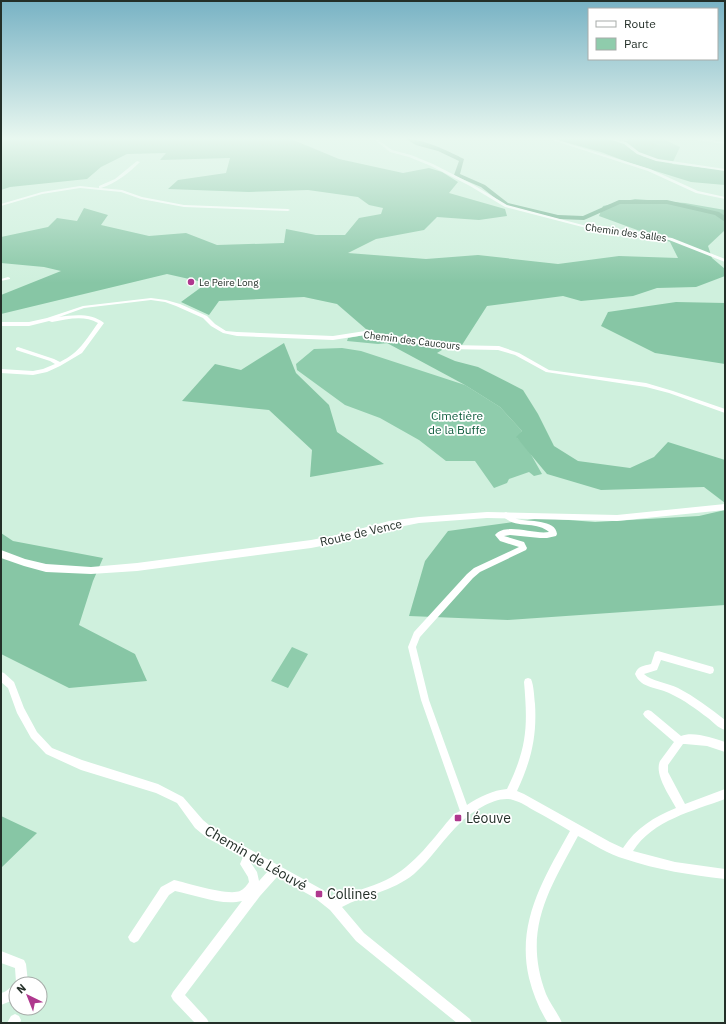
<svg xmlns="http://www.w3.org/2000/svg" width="726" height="1024" font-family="'IBM Plex Sans',sans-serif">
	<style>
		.green { fill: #8fccac }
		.forest { fill: #87c6a5 }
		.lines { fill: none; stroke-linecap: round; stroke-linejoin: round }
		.river { fill: #70ae8e; fill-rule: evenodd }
		.minor { fill: #fff; fill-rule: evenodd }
		.major { fill: #fff; fill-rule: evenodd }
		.poi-dot { fill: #af388e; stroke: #fff; stroke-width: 1.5 }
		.labels { text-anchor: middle; stroke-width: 3.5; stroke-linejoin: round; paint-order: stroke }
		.far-street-label { font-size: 10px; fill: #232f28; stroke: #fff }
		.far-poi-label { font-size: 10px; fill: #232f28; stroke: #fff; text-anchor: start }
		.park-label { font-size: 12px; fill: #105d3e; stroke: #fff }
		.street-label { font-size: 12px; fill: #232f28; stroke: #fff }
		.near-poi-label { font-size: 14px; fill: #232f28; stroke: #fff; text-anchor: start }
		.near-street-label { font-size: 14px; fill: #232f28; stroke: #fff }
	</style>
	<rect width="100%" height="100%" fill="#cff0dd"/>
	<path class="green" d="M647 139H663L680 147 672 164 641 155 659 145Z
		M365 335 372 336 389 343 378 344 347 341 348 338Z
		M342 348 361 351 465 385 500 407 522 431 517 438 529 451 542 474 534 476 529 472 509 479 507 483 494 488 475 461H446L419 440 380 418 345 405 297 370 296 364 314 349Z
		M292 647 308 654 288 688 271 681Z"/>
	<path class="forest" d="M1 139H291L339 159 403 173 429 168 442 172 458 182 449 193 505 209 507 216 479 220 437 217 424 230 376 239 348 253 426 259 478 255 558 264 619 256 678 258 670 242 599 216 603 206 635 199 685 203 725 210V230L708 246 712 258 725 269V276L696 287 657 288 633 296 581 301 563 296 487 306 462 345H450L437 353 455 361 478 367 523 390 538 414 554 446 578 461 630 468 654 457 668 442 725 460V503L704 487 601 490 547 474 516 437 522 431 500 407 465 385 374 336 337 304 304 297 219 301 209 315 181 302 207 283 167 274 1 314V295L61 271 44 267 1 263V237L48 227 57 218 77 221 84 208 108 215 101 225 149 236 186 233 217 245 284 243 286 229 316 235H345L359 218 381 214 383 208 369 205 358 197 308 190 249 192 168 189 178 180 226 173 230 158 160 160 166 153 127 154 101 167 87 179 10 187 1 190Z
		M554 139H604L628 141 626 139H647L659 145 642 156 672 164 725 170V185L691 182 630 163 601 152Z
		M676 302 725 303V364L655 353 601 326 608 312Z
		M284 343 296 373 329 405 337 432 384 464 310 477 312 450 269 410 182 401 215 364 241 370Z
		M725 510V605L508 620 409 616 425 561 448 531 542 518 595 522 699 516Z
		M1 533 13 541 103 558 93 581 79 625 135 654 147 681 69 688 1 654Z
		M1 816 37 833 1 868Z"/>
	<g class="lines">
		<path class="river" d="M406 139C424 139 448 151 464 159L460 174 485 185 508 203 558 215 583 216 619 200H667L719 212 725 216V222L715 215 667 204H620L584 220 558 219 504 205 481 187 455 176 454 175 459 161 438 151 416 145Z"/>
		<path class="minor" d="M374 139H377L392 150 411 155 433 164 472 184 507 205 594 228 639 232 672 238 725 259V262L669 240 639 234 594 230 505 207 470 186 431 166 409 157 390 152Z
			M549 139H554L650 169 698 191 725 197V199L696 193 648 171Z
			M609 139H615L626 142 639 152 658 159 725 169V171L656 161 637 154 624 144Z
			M689 139H701L725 142V144Z
			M137 161 140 162C129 173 116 183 101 188L122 190 142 197 184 205 288 209 290 210 288 211 184 207 141 199 121 192 80 188 42 194 1 206V204L42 192 80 186 99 188V186L115 179Z
			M8 277 10 278V279L1 281V279Z
			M151 298 166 300 180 304 207 316 215 324 226 331 237 332 333 336 365 331 451 345 499 346 519 353 549 370 646 383 673 391 725 409V413L669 393 646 387 546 372 515 355 498 350 451 349 365 335 333 340 237 336 223 333 211 326 203 318 176 306 165 302 151 300 84 308 59 317C74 315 91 313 104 323L82 353 60 366 47 372 33 375 1 373V369L33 371 43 369 55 364 50 361 16 350V348L18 347 54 359 60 362C80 352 85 341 98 323 84 315 68 319 52 322L49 321 29 326H1V322H29L47 318 83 306Z
			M506 512C510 514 513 517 517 519 528 522 556 519 557 534L556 536 547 538H540L510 535 504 536 524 542 527 548 526 550 480 572 473 578 420 637 416 647 429 700 467 805C479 797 493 790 507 789 527 748 528 727 524 682L525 679 528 678 531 679C534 686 534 696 535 704 537 737 531 761 517 791L524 794 610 842 623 848C636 828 654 817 676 808 669 795 654 774 660 761L674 742 645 717 643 714 645 711 648 710 651 711 681 736C693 731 713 738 725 742V752L707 746 685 744H683L668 765V772L685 804 725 789V799C693 811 653 820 633 851L675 862 725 869V879C691 875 657 870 625 859 608 854 593 844 578 836 549 890 522 930 546 994 550 1004 558 1013 562 1023H548C539 1009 533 994 529 978 516 922 544 878 570 831 558 824 547 817 535 811 528 807 521 802 513 800 497 795 473 811 461 822 444 838 432 858 414 874 392 892 366 894 342 907L364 933 470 1019 472 1023H457L356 941 330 910 315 898 277 877 260 896 185 995 207 1019 209 1023H195L173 1000 171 996 173 992 242 901C221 906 196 895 175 891L169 895 138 941 134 943 130 941 128 937 161 887 174 880C188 883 227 896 240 891 244 889 247 885 249 882L248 877 240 864 243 857 207 838 195 828 177 803 156 793 81 770 46 754 31 738 17 713 8 688 1 682V672L4 673 14 682 24 708 37 732 52 748 82 760 158 784 183 797 203 820 215 830 323 890 335 900C351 891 370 888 386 880 415 866 434 837 454 814L460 811 421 700 408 647 414 632 467 574 474 568 519 547 500 541 495 535C506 522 534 535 549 532 536 520 514 530 502 515L504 513ZM251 862 268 871 259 881 257 872 251 863Z
			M658 651 713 667 714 670 713 673 710 674 661 660 657 670 644 674C651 681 668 683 678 688 695 697 710 708 725 720V730C718 728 713 722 708 718 696 709 684 700 671 694 658 687 641 689 635 674 638 666 643 666 651 664L655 652Z
			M1 951 24 960 26 964 28 982 27 984H16V999L1 1005V993C9 991 9 987 15 984L16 982 15 968 1 963Z
			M15 1014 19 1016 21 1020 20 1023H7L11 1016Z"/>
		<path class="major" d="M725 504V510L617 521 487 518 419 523 389 529 337 543 311 548 137 571 91 574 46 572 24 566 1 558V550L25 559 46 564 91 567 137 563 311 540 337 535 389 521 419 517 487 512 617 515Z"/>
	</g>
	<linearGradient id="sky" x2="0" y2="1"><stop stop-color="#78b2c4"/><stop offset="0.49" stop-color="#e9f8f0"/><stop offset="1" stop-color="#e9f8f0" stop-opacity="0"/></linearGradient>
	<rect width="726" height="283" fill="url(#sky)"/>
	<g class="poi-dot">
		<circle cx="191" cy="282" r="4"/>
		<rect x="454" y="814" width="8" height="8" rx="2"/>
		<rect x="315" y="890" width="8" height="8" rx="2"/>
	</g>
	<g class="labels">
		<g class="far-street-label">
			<text transform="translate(626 232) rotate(8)" y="4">Chemin des Salles</text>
			<text transform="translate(412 340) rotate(7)" y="4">Chemin des Caucours</text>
		</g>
		<g class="far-poi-label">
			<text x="199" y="286">Le Peire Long</text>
		</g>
		<g class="park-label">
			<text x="457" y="420">Cimetière<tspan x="457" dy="14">de la Buffe</tspan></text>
		</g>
		<g class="street-label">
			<text transform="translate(361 533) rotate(-13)" y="4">Route de Vence</text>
		</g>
		<g class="near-poi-label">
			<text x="466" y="823">Léouve</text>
			<text x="327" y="899">Collines</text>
		</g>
		<g class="near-street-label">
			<text transform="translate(256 858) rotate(30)" y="5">Chemin de Léouvé</text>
		</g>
	</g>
	<rect width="726" height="1024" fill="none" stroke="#232f28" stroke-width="4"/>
	<rect x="588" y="8" width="130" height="52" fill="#ffffff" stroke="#a7aca9"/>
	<rect x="596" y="21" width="20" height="6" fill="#ffffff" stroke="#a7aca9"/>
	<text x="624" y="28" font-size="12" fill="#232f28">Route</text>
	<rect x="596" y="38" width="20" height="12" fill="#8fccac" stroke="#a7aca9"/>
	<text x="624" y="48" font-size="12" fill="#232f28">Parc</text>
	<g transform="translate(28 996) rotate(317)"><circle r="19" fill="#ffffff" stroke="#a7aca9"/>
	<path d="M0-3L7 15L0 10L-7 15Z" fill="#af388e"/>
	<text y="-6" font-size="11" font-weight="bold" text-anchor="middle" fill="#232f28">N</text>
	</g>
</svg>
